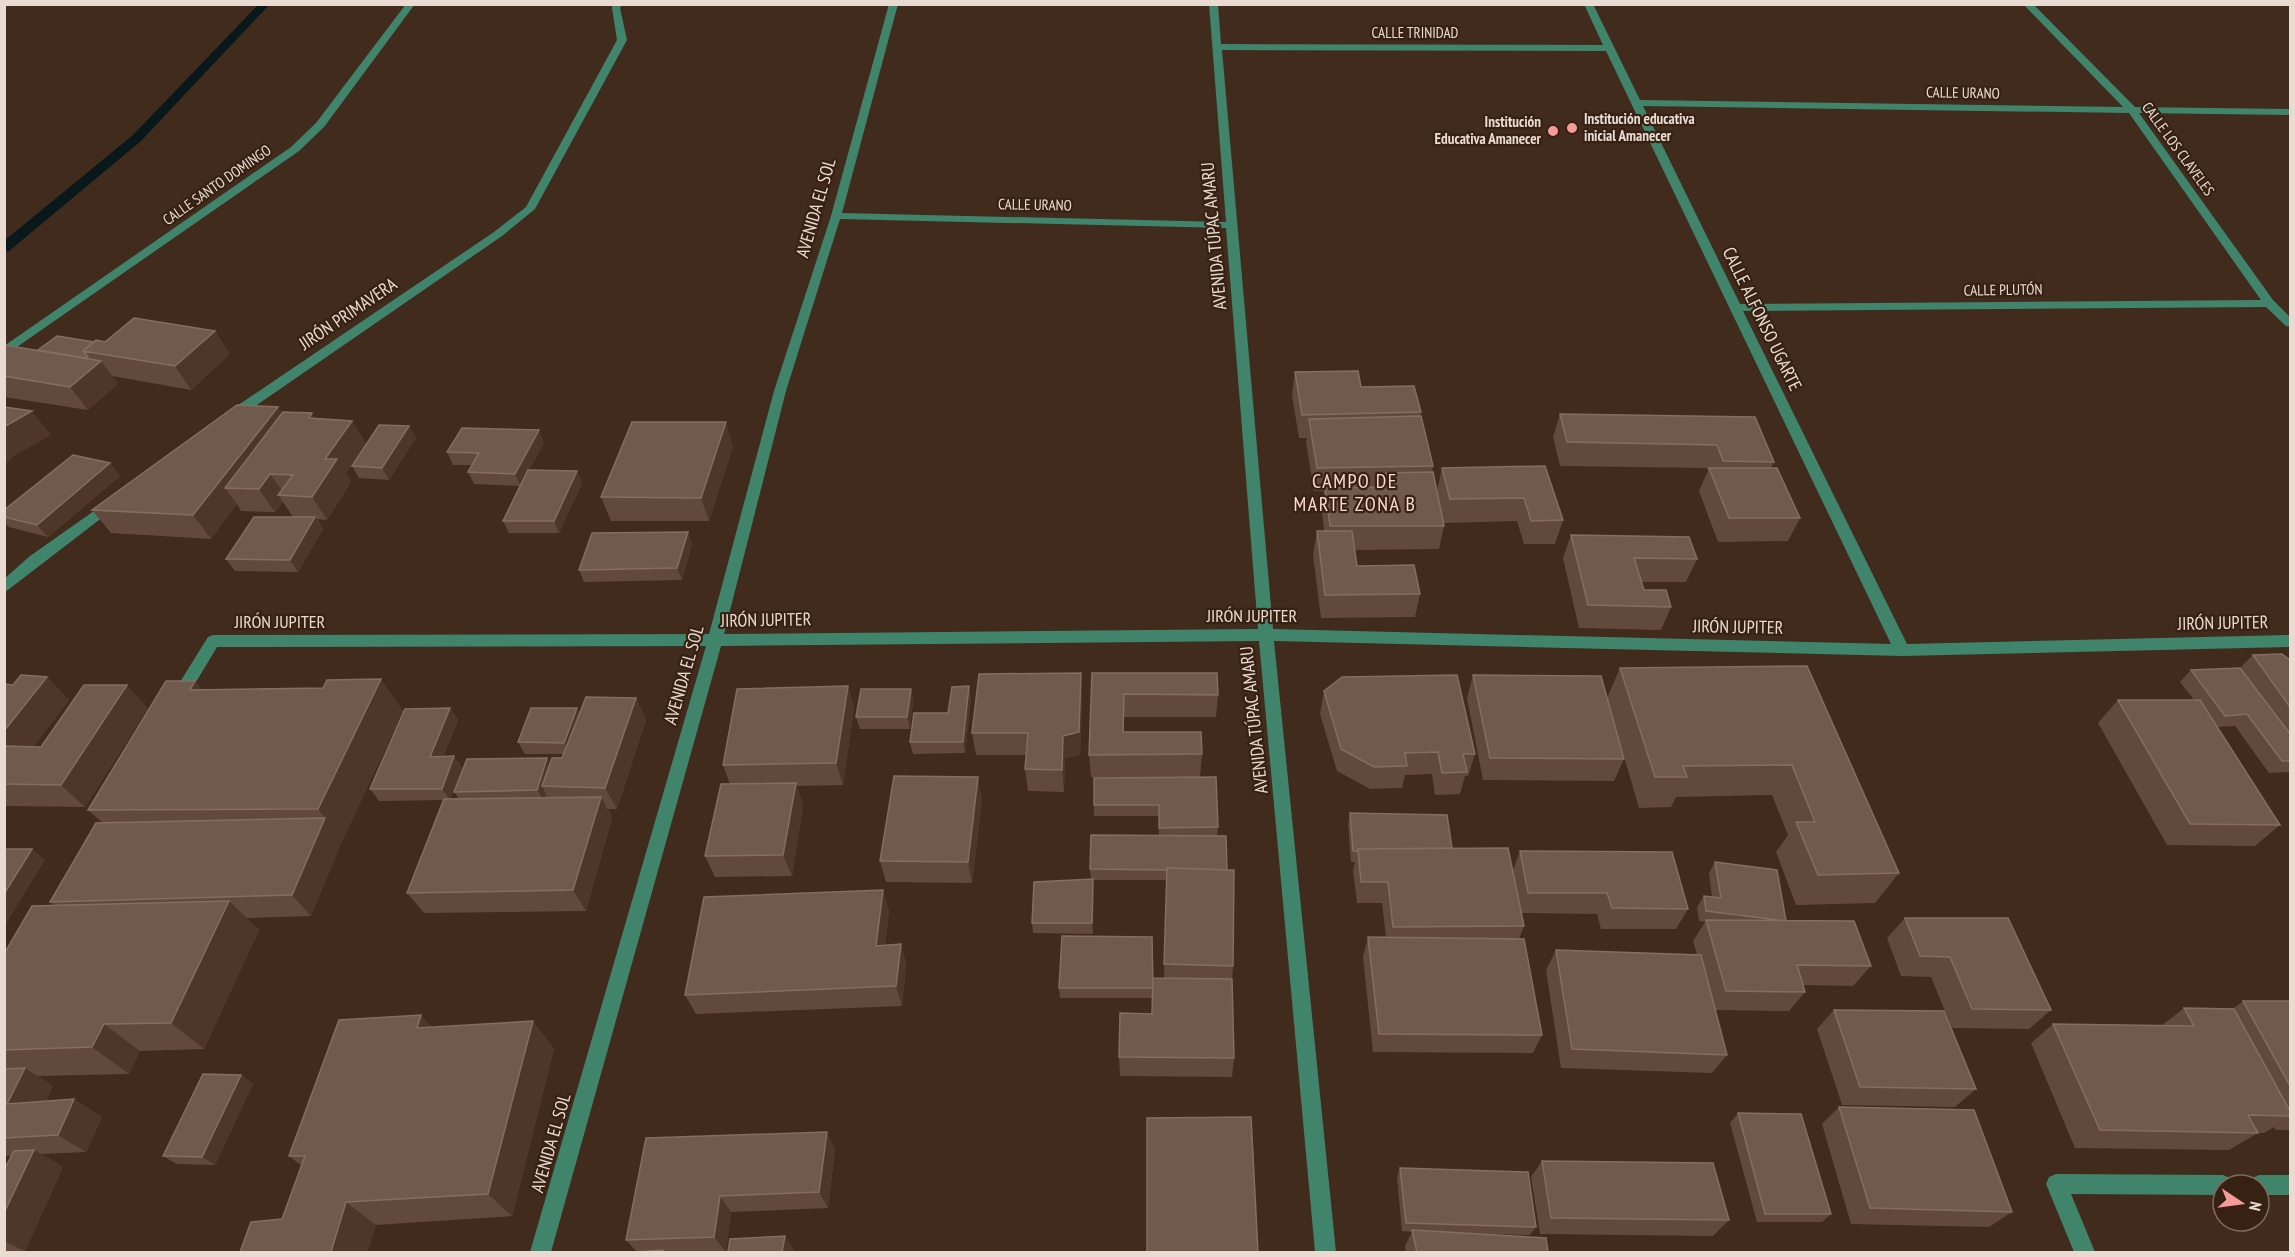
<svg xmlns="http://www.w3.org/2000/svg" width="2295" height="1257" font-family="'PT Sans Narrow',sans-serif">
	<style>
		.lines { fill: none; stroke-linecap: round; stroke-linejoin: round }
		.stream { fill: #08181b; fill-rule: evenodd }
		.minor { fill: #41846c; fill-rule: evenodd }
		.wall { fill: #614a3c }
		.shaded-wall { fill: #4e3729 }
		.building { fill: #705a4c; stroke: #836e61; stroke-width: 1.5 }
		.poi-dot { fill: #f59b98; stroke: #362112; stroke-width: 2 }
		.labels { text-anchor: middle; stroke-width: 4.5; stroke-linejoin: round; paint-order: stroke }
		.far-street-label { font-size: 15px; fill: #eadbd2; stroke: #362112 }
		.far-poi-label { font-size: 15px; font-weight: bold; fill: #eadbd2; stroke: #362112; text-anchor: start }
		.street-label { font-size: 18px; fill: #eadbd2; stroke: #362112 }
		.neighbourhood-label { font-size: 20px; letter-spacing: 1.5px; fill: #fbd7d5; stroke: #362112 }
	</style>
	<rect width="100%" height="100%" fill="#412b1c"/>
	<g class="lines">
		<path class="stream" d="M259 4H270L141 141 9 251 4 252V241L133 135Z"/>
		<path class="minor" d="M406 4H415L324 127 299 151 4 356V346L291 147 316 123Z
			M613 4H622L620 8 627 40 535 209 502 236 235 420H225L224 417 225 414 494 232 526 207 617 40 612 8Z
			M889 4H898L842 213 1226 222 1209 4H1218L1221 44 1603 45 1584 4H1593L1640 100 2123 107 2023 4H2033L2135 107 2290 109V115L2139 113 2273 300 2290 317V327L2286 326 2266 307 1743 311 1907 644 2290 635V647L1902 656 1274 641 1336 1252H1315L1259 641 721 646 551 1252H530L706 646 217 647 184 702 178 704 172 702 170 698 208 637 213 635 709 634 774 391 831 216ZM1222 50 1606 51 1891 644 1273 629ZM1643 106 2129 113 2261 300 1740 304ZM840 219 1226 228 1258 629 724 634 786 391Z
			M111 499 116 501 118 504 116 507 4 593V579L30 556Z
			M2056 1174 2223 1175 2230 1178 2233 1185H2223V1195L2071 1194 2095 1252H2074L2046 1184 2049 1177Z
			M2259 1175H2290V1195H2259V1185H2249L2252 1178Z"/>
	</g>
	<path class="wall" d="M215 331 230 354 191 390 112 376 118 384 88 410 4 397V345L38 350 94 342Z
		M1295 372 1361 387 1421 412 1420 417 1433 466 1432 472 1437 491 1442 468 1545 466 1563 520 1555 544H1524L1517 521 1444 523V526L1439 549 1355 550 1357 566 1420 594 1415 617 1321 618 1313 555 1317 531H1324L1322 511 1324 491H1314L1306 442 1307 438H1299L1292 395Z
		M278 407 282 414 315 419 352 421 366 444 346 473 351 482 327 520 317 519 323 529 298 572 235 571 226 559 293 517 283 502 275 512 241 511 237 504 211 539 111 533 92 510Z
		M1560 414 1755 417 1774 462 1771 468 1800 518 1788 541 1718 542 1699 491 1708 471 1707 468 1560 466 1553 437Z
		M409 426 416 438 389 480 359 478 352 466Z
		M544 443 529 470 577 471 582 483 559 533H509L503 521 520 486 474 484 468 472 472 465H453L447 452Z
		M733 446 709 521H611L601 497Z
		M110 463 120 476 48 537 9 527 4 522V510Z
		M688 532 692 544 682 580 584 582 579 570Z
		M1571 535 1697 559 1686 582H1641L1644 590 1671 607 1661 630 1579 628 1563 558Z
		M2253 655 2290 660V772L2269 773 2235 726 2217 727 2280 825 2255 846 2167 845 2098 723 2118 700H2194L2180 682 2191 670 2240 668Z
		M1807 666 1899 873 1875 903 1796 905 1776 852 1788 835 1772 795 1676 797 1671 807 1639 808 1619 739 1624 759 1614 781 1483 780 1467 698 1473 675 1607 698 1620 668Z
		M1092 673 1218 695 1216 717H1124V732L1202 754 1200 777H1091L1089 755Z
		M47 677 69 700 33 747H41L148 708 85 807 4 806V684L13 685Z
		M195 681 202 689 403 711 343 839 311 916 246 918 259 930 204 1049 140 1051 129 1074 38 1076 53 1086 46 1101 74 1099 102 1117 86 1152 41 1154 63 1167 25 1251 4 1252V1164L7 1165 11 1156H4V954L55 905 50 902 103 823 88 810Z
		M848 686 854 708 843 785 797 786 803 805 792 876 715 877 705 856 730 784 723 765Z
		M969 686 971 698 965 753 913 754 910 742 948 713Z
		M911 689 913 701 910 729H860L856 717Z
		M1324 691 1475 754 1468 776H1465L1460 794 1435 795 1432 774 1405 775 1402 788 1370 789 1337 771 1320 714Z
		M1082 696 1080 755 1065 758 1064 792 1028 791 1025 769 1026 755H976L972 733Z
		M636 698 646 720 617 809H608L612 818 586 911 424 913 407 893 443 800 379 801 370 789 450 708 458 720 443 757 454 756 462 768 450 799H459L454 792 550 763 562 758 563 754H525L518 742 577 708 579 713Z
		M1216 777 1218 827 1217 836 1227 870 1233 966 1232 980 1234 1058 1232 1077 1120 1076 1119 1057 1152 1014 1153 998H1060L1059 988 1153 983 1164 978 1167 880H1093V934L1033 933 1032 923 1091 879 1090 869 1159 835V816H1094V805Z
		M982 799 972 883 886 882 880 861Z
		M1350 813 1513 870 1520 851 1688 909 1676 929H1601L1597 914 1522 913 1524 926 1519 939 1542 1035 1533 1053 1373 1052 1363 957 1368 937H1386L1382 903H1357L1353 870 1355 862H1351L1348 824Z
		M1715 862 1786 921 1871 966 1853 986 1803 985 1805 992 1789 1011 1715 1010 1727 1055 1712 1073 1561 1068 1546 970 1556 950 1697 955 1693 941 1705 922 1699 921 1697 907 1704 896 1712 897 1709 873Z
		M883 890 889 911 885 945 901 944 906 964 902 1006 696 1014 685 995Z
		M1905 918 2051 1010 2029 1029 1952 1028 1931 977 1901 976 1887 938Z
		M2243 1001H2290V1130H2276L2274 1127 2264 1133H2258L2229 1150 2075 1148 2031 1043 2053 1024 2161 1026 2184 1008 2233 1009Z
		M1834 1010 1976 1089 1955 1107 1842 1105 1817 1029Z
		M431 1027 554 1048 512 1216 376 1225 282 1219 302 1166 289 1156Z
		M241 1075 253 1084 215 1165 177 1164 163 1156Z
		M1839 1107 2012 1212 1989 1227 1851 1224 1822 1124Z
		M1738 1113 1831 1214 1822 1222H1757L1730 1123Z
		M646 1138 835 1149 828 1208 731 1212 726 1252H636H637L626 1240Z
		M1542 1161 1729 1220 1713 1236 1540 1234 1531 1177Z
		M1400 1168 1536 1227 1530 1235 1462 1233 1548 1252H1406L1405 1246 1412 1232 1402 1231 1397 1177Z"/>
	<path class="shaded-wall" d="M215 331 230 354 191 390 175 366Z
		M88 357 94 366 101 361 118 384 88 410 70 387 82 362Z
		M278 407 292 430 225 488 237 504 211 539 193 515Z
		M32 411 51 435 16 455 4 465V427Z
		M312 413 326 437 309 418Z
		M352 421 366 444 346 473 351 482 327 520 312 497 325 459Z
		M726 422 733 446 709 521 701 498Z
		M409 426 416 438 389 480 382 468Z
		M539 430 544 443 521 486 515 474Z
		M110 463 120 476 48 537 37 525Z
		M577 471 582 483 559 533 554 521Z
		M270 474 285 495H278L283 502 275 512 259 489Z
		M315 517 323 529 298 572 290 560Z
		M688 532 692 544 682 580 677 568Z
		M1081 673 1082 696 1080 755 1065 758 1064 792 1062 770 1063 736Z
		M47 677 69 700 4 784V731Z
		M381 679 403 711 343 839 311 916 292 895 325 818 318 809Z
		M195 681 222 713 190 690Z
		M127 685 148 708 85 807 61 785Z
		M848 686 854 708 843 785 836 763Z
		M969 686 971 698 965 753 963 742Z
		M911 689 913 701 910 729 907 717Z
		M636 698 646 720 617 809 605 788Z
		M450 708 458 720 438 769 430 757Z
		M577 708 583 720 571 754 564 743Z
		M454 756 462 768 450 800 442 789Z
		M547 758 554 769 542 786 546 794 544 801 537 790Z
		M978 777 982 799 972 883 968 862Z
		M796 783 803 805 792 876 783 855Z
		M601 797 612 818 586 911 573 890Z
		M32 849 45 860 4 927V894Z
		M1093 879 1094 890 1093 934 1092 923Z
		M883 890 889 911 883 966 876 946Z
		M229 901 259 930 204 1049 171 1023Z
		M901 944 906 964 902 1006 896 986Z
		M421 1015 446 1042 417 1028Z
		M533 1021 554 1048 512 1216 488 1194Z
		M104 1024 140 1051 129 1074 92 1047Z
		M25 1068 53 1086 36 1121 7 1104Z
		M241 1075 253 1084 215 1165 202 1157Z
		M74 1099 102 1117 86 1152 58 1135Z
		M827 1132 835 1149 828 1208 819 1192Z
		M34 1150 63 1167 25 1251 4 1241V1213Z
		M720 1196 731 1212 726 1252 714 1237Z
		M346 1202 376 1225 368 1252H331Z
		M785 1236 795 1251V1252H782Z"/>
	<path class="building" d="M134 318 215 331 175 366 83 351 96 340 105 342Z
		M57 336 94 342 83 351 88 357 86 358 38 350Z
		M4 345 101 361 70 387 4 376Z
		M1358 371 1361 387 1414 386 1421 412 1302 415 1295 372Z
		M237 405 278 407 193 515 92 510Z
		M4 407 32 411 4 427Z
		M283 412 312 413 309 418 352 421 325 459H337L312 497 278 495 293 475 270 474 259 489 225 488Z
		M1560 414 1755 417 1774 462 1723 461 1717 445 1567 442Z
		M1421 416 1433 466 1317 468 1309 419Z
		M632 422H726L701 498 601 497Z
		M379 425 409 426 382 468 352 466Z
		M462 428 539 430 515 474 468 472 479 453 447 452Z
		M73 455 110 463 37 525 4 517V510Z
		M1545 466 1563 520 1531 521 1524 498 1450 499 1442 468Z
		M1709 468H1777L1800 518H1729Z
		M528 470 577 471 554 521H503Z
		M1433 472 1444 526H1330L1325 488 1388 487 1386 473Z
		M254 517H315L290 560 226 559Z
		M1317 531H1352L1357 566 1414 565 1420 594 1325 595Z
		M688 532 677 568 579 570 592 533Z
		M1571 535 1689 537 1697 559 1634 558 1644 590H1666L1671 607 1588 605Z
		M2282 654 2290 660V707L2253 655Z
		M1807 666 1899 873 1818 875 1796 822H1815L1792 765 1683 766 1687 777H1655L1620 668Z
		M2240 668 2290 734V761H2282L2247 714 2225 716 2191 670Z
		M1081 673 1079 732 1063 736 1062 770 1025 769 1028 733H972L979 674Z
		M1092 673H1217L1218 695 1124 694 1123 732H1201L1202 754 1089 755Z
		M21 675 47 677 4 731V684L13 685Z
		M1457 675 1475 754H1463L1467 772 1442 773 1438 752 1405 753 1407 766 1374 767 1341 749 1324 691 1342 677Z
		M1473 675 1601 676 1624 759 1490 758Z
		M381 679 318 809 88 810 166 681H195L190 690 323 688 327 680Z
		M84 685H127L61 785 4 784V746L41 747Z
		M848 686 836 763 723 765 737 689Z
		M969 686 963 742H910L914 713H948L952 687Z
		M861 689H911L907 717H856Z
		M586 697 636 698 605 788 542 786 552 758H562Z
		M2118 700H2200L2280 825 2190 824Z
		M450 708 430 757 454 756 442 789H370L405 709Z
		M531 708H577L564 743 518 742Z
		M547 758 537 790 454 792 467 759Z
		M894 776 978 777 968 862 880 861Z
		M1216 777 1218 827 1159 828V805H1094V778Z
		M796 783 783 855 705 856 721 784Z
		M601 797 573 890 407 893 444 799Z
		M1350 813 1447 815 1452 848 1358 849 1357 851H1353Z
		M325 818 292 895 50 902 96 823Z
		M1091 835 1226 836 1227 870 1167 868V870L1090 869Z
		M1508 848 1524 926 1393 927 1388 882H1361L1358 849Z
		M4 849H32L4 894Z
		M1520 851 1672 852 1688 909 1612 908 1607 893H1528Z
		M1715 862 1777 870 1786 921 1706 911 1704 896 1721 898Z
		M1167 868 1234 870 1233 966 1164 964Z
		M1093 879 1092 923H1032L1034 882Z
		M883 890 876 946 901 944 896 986 685 995 704 897Z
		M229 901 171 1023 104 1024 92 1047 4 1050V954L32 906Z
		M1905 918H2008L2051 1010 1972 1009 1950 957 1920 956Z
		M1706 920 1854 921 1871 966 1797 965 1805 992 1726 991Z
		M1062 936 1152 937 1153 988H1059Z
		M1368 937 1524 939 1542 1035 1379 1034Z
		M1556 950 1701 955 1727 1055 1572 1049Z
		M1153 978 1232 979 1234 1058 1119 1057 1120 1013 1152 1014Z
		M2243 1001H2290V1086Z
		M2184 1008 2234 1009 2290 1111V1116L2248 1115 2258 1133 2100 1130 2053 1024 2194 1026Z
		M1834 1010 1944 1011 1976 1089 1860 1087Z
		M421 1015 417 1028 533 1021 488 1194 346 1202 331 1252H240L251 1222 282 1219 305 1156H289L339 1020Z
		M25 1068 7 1104 74 1099 58 1135 4 1138V1069Z
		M203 1074 241 1075 202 1157 163 1156Z
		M1839 1107 1974 1110 2012 1212 1870 1208Z
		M1738 1113 1801 1114 1831 1214H1765Z
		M1251 1117 1258 1252H1147V1118Z
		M827 1132 819 1192 720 1196 714 1237 626 1240 646 1138Z
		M34 1150 4 1213V1170L14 1151Z
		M1542 1161 1713 1163 1729 1220 1551 1218Z
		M1400 1168 1528 1172 1536 1227 1406 1223Z
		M1412 1230 1546 1238 1548 1252H1417Z
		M785 1236 782 1252H728L730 1239Z
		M663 1250V1252H636Z"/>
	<g class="poi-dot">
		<circle cx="1572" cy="128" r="6"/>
		<circle cx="1553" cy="131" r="6"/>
	</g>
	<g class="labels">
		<g class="far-street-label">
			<text x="1415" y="38">CALLE TRINIDAD</text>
			<text transform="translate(1963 93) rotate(1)" y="5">CALLE URANO</text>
			<text transform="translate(2178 149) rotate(54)" y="5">CALLE LOS CLAVELES</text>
			<text transform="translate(217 185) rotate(-35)" y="5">CALLE SANTO DOMINGO</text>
			<text transform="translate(1035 205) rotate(1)" y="5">CALLE URANO</text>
			<text transform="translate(2003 290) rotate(-1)" y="5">CALLE PLUTÓN</text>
		</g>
		<g class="far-poi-label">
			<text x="1584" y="124">Institución educativa<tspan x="1584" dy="17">inicial Amanecer</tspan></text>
			<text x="1541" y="127" text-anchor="end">Institución<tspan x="1541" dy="17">Educativa Amanecer</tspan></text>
		</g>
		<g class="street-label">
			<text transform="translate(816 208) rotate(-74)" y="6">AVENIDA EL SOL</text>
			<text transform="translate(1214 236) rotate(-95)" y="6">AVENIDA TÚPAC AMARU</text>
			<text transform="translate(348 314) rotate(-34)" y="6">JIRÓN PRIMAVERA</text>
			<text transform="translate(1762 319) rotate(64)" y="6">CALLE ALFONSO UGARTE</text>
			<text x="1252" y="622">JIRÓN JUPITER</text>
			<text transform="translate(766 620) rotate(-1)" y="6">JIRÓN JUPITER</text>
			<text x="280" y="628">JIRÓN JUPITER</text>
			<text transform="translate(2223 623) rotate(-1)" y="6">JIRÓN JUPITER</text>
			<text transform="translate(1738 627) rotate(1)" y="6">JIRÓN JUPITER</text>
			<text transform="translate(684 675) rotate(-74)" y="6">AVENIDA EL SOL</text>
			<text transform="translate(1254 720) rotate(-96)" y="6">AVENIDA TÚPAC AMARU</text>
			<text transform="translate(551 1143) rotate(-74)" y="6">AVENIDA EL SOL</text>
		</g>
		<g class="neighbourhood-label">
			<text x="1355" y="488">CAMPO DE<tspan x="1355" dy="23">MARTE ZONA B</tspan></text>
		</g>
	</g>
	<rect width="2295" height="1257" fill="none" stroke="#eadbd2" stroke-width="12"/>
	<g transform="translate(2241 1203) rotate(103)"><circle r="28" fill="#362112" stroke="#7e6b5f" stroke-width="1.5"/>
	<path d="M0-4.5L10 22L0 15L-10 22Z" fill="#f59b98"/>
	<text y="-9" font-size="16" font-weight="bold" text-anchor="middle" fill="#eadbd2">N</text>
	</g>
</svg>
